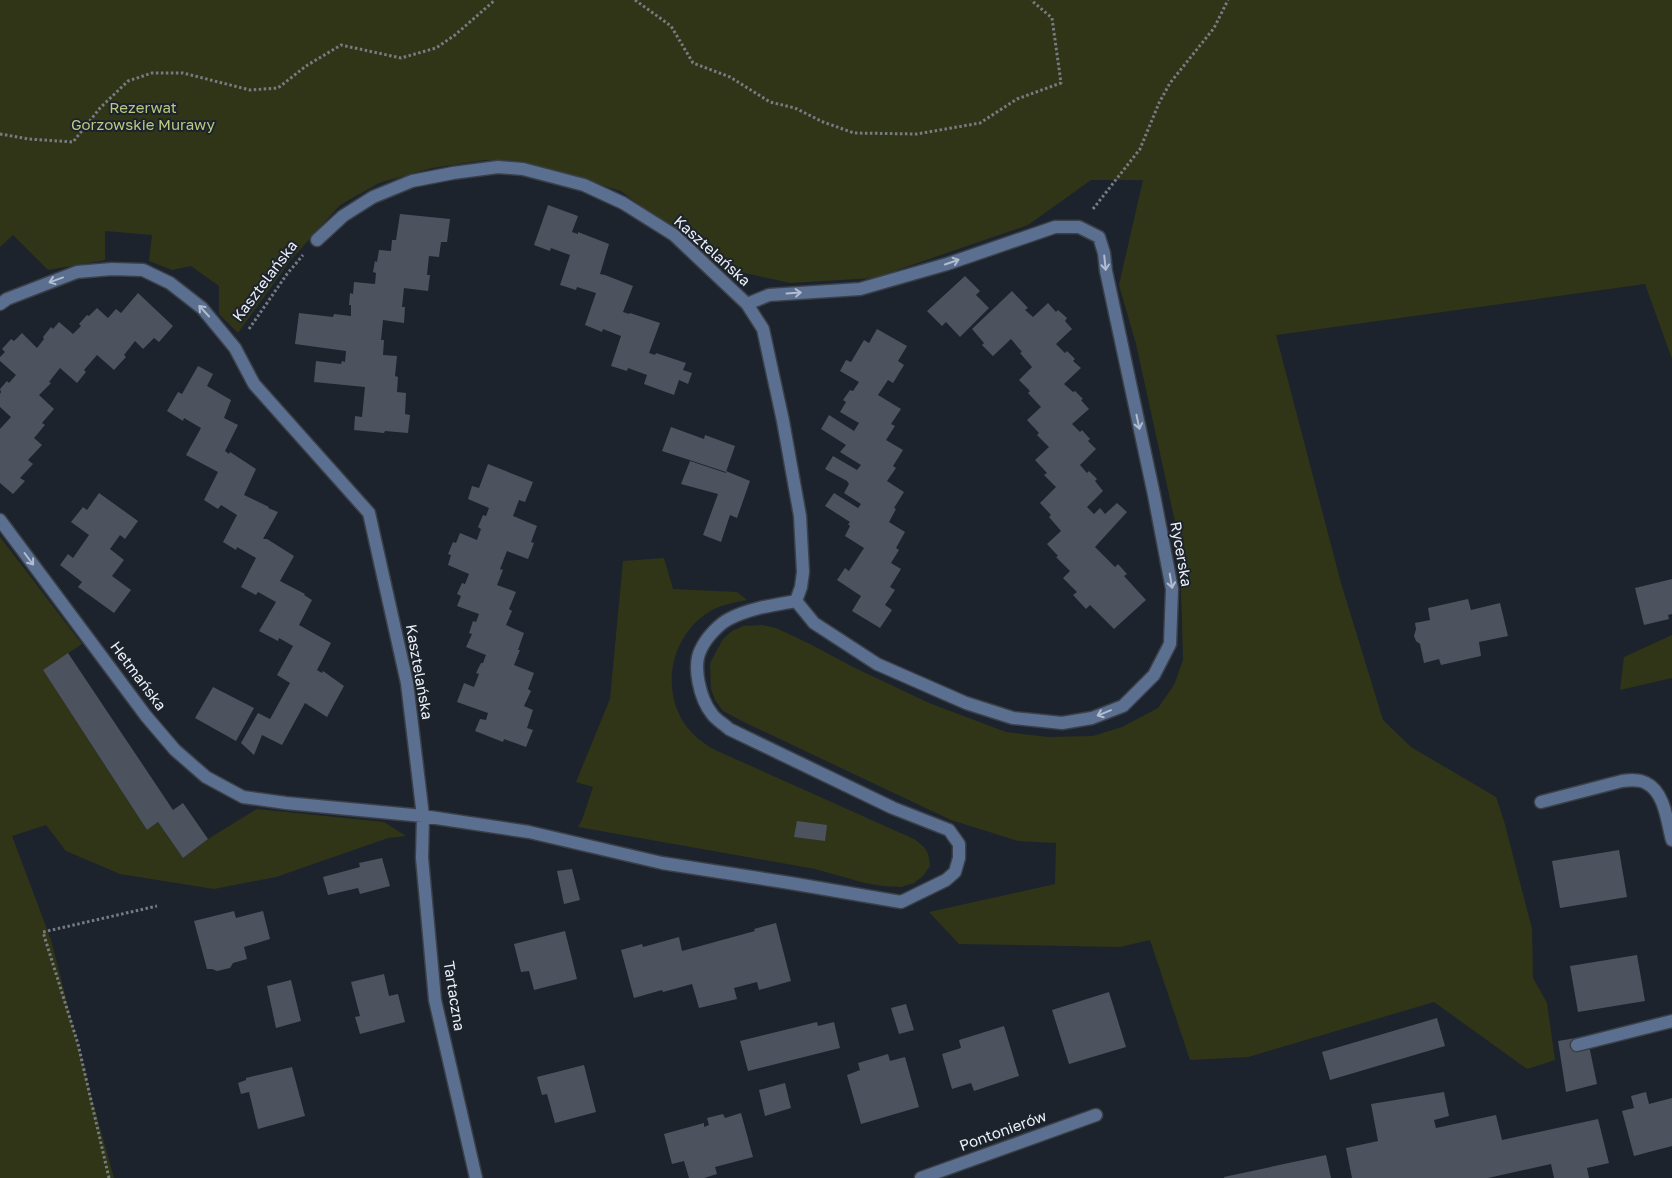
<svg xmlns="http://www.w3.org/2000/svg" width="1672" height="1178" font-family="'Golos Text',sans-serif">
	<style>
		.green { fill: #303517 }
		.building { fill: #4d535e }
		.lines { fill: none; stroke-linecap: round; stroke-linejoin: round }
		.minor-casing { stroke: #3a4048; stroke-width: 15 }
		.path { stroke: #777c84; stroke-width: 3; stroke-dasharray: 2.5 2.5; stroke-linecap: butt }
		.minor { stroke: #5b6f90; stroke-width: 12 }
		.oneway { stroke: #b2bcce }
		.labels { text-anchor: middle; stroke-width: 4; stroke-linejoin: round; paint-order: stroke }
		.park-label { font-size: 15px; fill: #bbc87f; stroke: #1d232c }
		.street-label { font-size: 15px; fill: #ecf0f7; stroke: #1d232c }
	</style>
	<rect width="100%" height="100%" fill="#1d232c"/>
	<path class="green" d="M0 0H1672V359L1645 284 1276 335 1341 583 1383 720 1411 747 1496 797 1504 821 1532 929 1533 978 1547 1003 1555 1060 1527 1069 1434 1002 1248 1057 1190 1060 1150 940 1120 947 959 944 929 912 1055 884 1056 843 1018 841 951 820 746 723 723 711 715 700 711 689 710 663 723 639 732 631 743 626 762 625 776 628 808 643 855 668 929 703 1006 732 1048 737 1093 736 1122 727 1158 708 1174 685 1183 660 1182 620 1179 540 1136 344 1119 285 1143 180H1091L1028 225 874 278 790 283 723 268 621 191 522 161 485 160 432 168 379 183 340 205 290 261 238 333 219 314V286L191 266 172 270 149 261 152 235 105 231V260L48 270 13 235 0 247Z
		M0 537 82 644 43 670 147 830 158 822 183 858 208 839 257 809 384 822 406 836 388 838 276 877 214 889 120 874 66 851 46 825 12 836 51 940 89 1088 114 1178H0Z
		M664 558 673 589 737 592 747 600C736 602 725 604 714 609 672 631 658 688 687 727 694 736 703 743 713 749L914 839C926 848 929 851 930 866L923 876 914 883 901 887 883 886 865 883 815 869 578 827 582 820 593 787 576 782 610 699 623 561Z
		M1672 635V678L1620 690 1624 657Z"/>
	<path class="building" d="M548 205 578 216 572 232 578 234V232L609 244 600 274 605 275 633 286 623 312 629 314 630 313 660 323 649 353 655 355 656 353 686 363 683 370 692 373 688 384 679 380 674 395 644 384 647 375 628 368 627 371 611 366 621 336 603 329 602 332 585 325 596 293 577 287 576 290 560 285 570 255 551 248 550 251 534 245Z
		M400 214 450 219 447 242H441L439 257 429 256 427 275H430L428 291 404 288 402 307H405L404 323 383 320 381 340H384L383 355 397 356 395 376 398 377 397 392 406 393 405 414 410 415 408 433 385 431 384 433 354 430 355 416 362 417 365 387 314 382 316 361 341 364 342 361 345 362 346 351 295 344 299 313 333 317 334 314 351 316V305H349L350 293 353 294 354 282 375 284 376 273 373 272 375 261 377 262 379 250 391 251 392 240H396Z
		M965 276 980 291 976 295 989 308 960 337 946 322 942 326 927 311Z
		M1012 291 1028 308 1025 310 1033 317 1048 303 1056 312 1058 310 1067 318 1065 321 1072 329 1056 344 1065 353 1067 351 1075 359 1073 361 1081 368 1064 384 1073 392 1075 391 1083 399 1081 400 1089 409 1072 424 1080 432 1082 430 1090 439 1088 441 1096 449 1080 465 1087 473 1089 471 1097 479 1095 481 1103 491 1087 507 1094 514 1100 508 1105 514 1117 503 1127 512 1095 547 1115 567 1118 564 1127 574 1124 576 1146 600 1114 629 1090 605 1086 609 1073 595 1077 592 1063 578 1070 571 1056 557 1058 556 1047 544 1061 531 1049 517 1051 515 1040 503 1056 487 1044 475 1047 473 1035 460 1049 447 1037 435 1039 433 1027 420 1041 407 1028 393 1030 391 1019 380 1032 367 1020 353 1022 352 1011 339 993 356 982 345 984 343 972 329Z
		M138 293 173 326 159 342 154 338 143 349 135 341 124 355 126 357 114 370 97 355 84 370 86 372 77 383 60 368 49 382 51 383 39 395 54 409 42 423 45 425 34 438 42 445 28 460 33 464 20 478 25 481 13 494 0 483V429L11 417 0 407V394L1 392 0 389 7 381 9 383 16 375 0 361V357L5 352 2 349 11 339 14 341 22 333 37 348 44 339 43 337 51 327 53 329 59 322 73 334 81 326 79 324 87 315 89 316 97 308 108 318 116 309 121 313Z
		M877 329 907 346 898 361 904 365 893 383 888 380 878 395 901 409 891 424 895 426 886 440 903 450 893 466 896 468 887 481 904 492 894 508 896 509 889 522 905 532 896 548 899 550 891 563 901 569 890 587 895 590 885 605 892 610 880 628 852 611 861 596 837 580 845 568 849 571 864 548 845 536 850 526 848 524 850 522 825 506 834 493 858 508 861 504 844 493 849 484 847 481 825 469 833 456 857 470 861 465 840 452 846 445 821 429 829 415 854 431 859 423 840 412 846 402 843 400 850 390 853 391 859 382 840 371 846 360 851 362 864 340 869 343Z
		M198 366 213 374 207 386 231 400 224 418 238 425 225 451 229 454 230 452 256 469 244 495 269 507 268 508 278 512 263 539H267L294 556 280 581 305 594 304 595 312 600 299 625 331 643 317 670 322 673 323 671 344 686 327 717 305 703 282 745 262 735 254 755 241 743 258 713 270 719 290 683 277 675 293 646 279 638 278 641 259 631 276 602 258 592 256 595 241 587 256 558 237 547 236 550 223 542 237 515 221 505 218 509 204 500 218 472 186 455 201 428 184 418 183 421 167 411 178 392 182 394Z
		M671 427 704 439 705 435 735 446 726 472 662 451Z
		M690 461 726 473V471L750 481 737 518 730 515 721 542 703 535 718 494 681 484Z
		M488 464 533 482 525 502 519 500 513 516 537 526 531 542 534 543 528 559 507 551 500 569 503 570 497 585 516 592 509 609 512 611 506 625 524 633 518 650H520L514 665 534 673 528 689 531 691 524 706 533 710 527 728 533 730 526 747 504 739 503 742 475 731 480 719 486 720 488 713 457 702 464 683 474 687 479 674 476 673 481 663H483L486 655 466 647 472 634 469 633 473 621 476 622 479 614 457 606 461 596 457 594 462 583 465 584 469 574 448 565 451 555 448 554 453 542 456 543 460 533 477 540 481 529 478 527 483 515 486 516 489 508 468 499 472 486 479 488Z
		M99 493 138 521 125 539 120 535 110 549 124 560 112 576 131 590 114 613 78 587 82 582 60 565 68 554 73 558 89 535 71 522 83 507 87 510Z
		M1672 579V614L1668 615 1669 619 1644 625 1635 588Z
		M1468 599 1471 610 1500 603 1508 636 1479 642 1481 656 1441 665 1439 659 1424 663 1420 644 1416 641 1414 636 1416 629 1415 623 1430 620 1428 608Z
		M68 653 173 810 183 803 208 839 183 858 158 822 147 830 43 670Z
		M213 687 254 708 236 741 195 718Z
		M797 821 827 825 825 841 794 837Z
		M1619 850 1627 897 1560 908 1552 861Z
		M382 858 390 886 360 894 358 888 328 895 323 877 360 867 359 863Z
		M572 869 580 900 564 904 557 871Z
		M234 911 236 918 263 911 270 939 244 947 247 959 233 963 230 968 217 971 212 969H207L194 921Z
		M776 923 791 981 759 990 757 982 734 988 737 999 699 1008 692 984 663 992 662 990 634 998 621 950 642 944 643 947 679 937 682 951 755 931 754 929Z
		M565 931 577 979 534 990 529 971 521 972 514 944Z
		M1637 955 1645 1001 1578 1012 1570 966Z
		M384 974 389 996 398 994 405 1022 360 1034 355 1017 360 1016 351 982Z
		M291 980 301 1021 276 1028 267 986Z
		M1109 992 1126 1047 1069 1064 1052 1010Z
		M906 1004 914 1030 899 1034 891 1008Z
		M1437 1018 1445 1046 1330 1080 1322 1052Z
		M817 1022 818 1026 834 1022 840 1048 748 1071 740 1041Z
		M1004 1026 1019 1076 974 1091 971 1083 952 1089 942 1054 961 1048 959 1040Z
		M1587 1036 1597 1084 1566 1092 1558 1041Z
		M888 1054 890 1061 905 1057 919 1107 861 1124 847 1075 860 1070 858 1063Z
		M584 1065 596 1112 555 1123 547 1094 542 1095 537 1077Z
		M292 1067 305 1116 258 1129 249 1092 241 1094 238 1083 246 1080V1078Z
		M785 1083 791 1108 765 1116 759 1090Z
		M1444 1092 1449 1116 1434 1120 1436 1128 1496 1115 1502 1140 1598 1119 1609 1163 1587 1168 1589 1178H1554L1551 1164 1488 1178H1352L1346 1148 1378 1141 1371 1104Z
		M1646 1092 1649 1104 1672 1098V1146L1634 1156 1622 1111 1634 1108 1631 1096Z
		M741 1113 753 1157 715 1167 717 1174 704 1178H689L684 1161 672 1164 664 1134 704 1123V1127L709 1125 707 1118 723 1114 725 1118Z
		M1326 1155 1331 1178H1224V1177Z"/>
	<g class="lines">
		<g class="minor-casing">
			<path id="minor" d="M317 240 343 216 373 197 412 181 453 173 498 167 523 169 584 185 623 203 674 235 747 304 763 329 783 421 800 516 803 572 801 587 796 601
				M0 304 7 299 77 272 112 269 143 270 170 283 202 308 235 348 254 384 369 513 407 683 423 816 422 858 435 1000 476 1178
				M747 304 769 295 860 289 947 264 1055 227H1079L1099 237 1104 253 1106 271 1154 495 1172 589 1170 644 1154 675 1123 706 1092 718 1062 723 1013 718 966 703 877 664 814 623 796 601
				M0 520 146 716 175 750 206 777 243 797 286 803 423 816 529 832 662 863 790 883 901 902 946 880 955 872 959 858V844L949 830 893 808 729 729C724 724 716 720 712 714 700 699 692 666 701 649 706 638 719 624 729 619 750 608 774 605 796 601
				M1541 802 1622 781C1630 780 1639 779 1646 783 1665 792 1667 822 1672 840
				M1577 1045 1672 1021
				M921 1178 1096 1115"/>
		</g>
		<path class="path" d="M635 0 671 26 693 63 730 77 770 102 795 108 823 122 854 133 917 134 980 123 1017 99 1061 83 1052 18 1031 0
			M0 134 29 139 73 142 100 108 128 81 152 73H183L250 90 278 88 306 66 341 45 401 58 436 48 455 35 495 0
			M1093 209 1140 149 1159 103 1170 83 1214 28 1228 0
			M249 329 287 274 303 255
			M109 1178 78 1044 43 932 157 906"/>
		<use href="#minor" class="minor"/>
	</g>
	<defs><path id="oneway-shaft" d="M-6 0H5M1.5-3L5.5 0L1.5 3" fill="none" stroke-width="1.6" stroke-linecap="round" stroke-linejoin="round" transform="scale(1.25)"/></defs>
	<g class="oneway">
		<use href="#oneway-shaft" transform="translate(952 262) rotate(-19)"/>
		<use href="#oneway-shaft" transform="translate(1105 263) rotate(84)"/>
		<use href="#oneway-shaft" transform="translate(56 280) rotate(160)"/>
		<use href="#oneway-shaft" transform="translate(794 293) rotate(-4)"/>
		<use href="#oneway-shaft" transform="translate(204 311) rotate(-133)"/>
		<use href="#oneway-shaft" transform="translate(1138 422) rotate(78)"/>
		<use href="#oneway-shaft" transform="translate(29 559) rotate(53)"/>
		<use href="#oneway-shaft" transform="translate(1171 581) rotate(80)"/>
		<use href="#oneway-shaft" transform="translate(1104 713) rotate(158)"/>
	</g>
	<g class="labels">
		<g class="park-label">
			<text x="143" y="113">Rezerwat<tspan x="143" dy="17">Gorzowskie Murawy</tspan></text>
		</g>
		<g class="street-label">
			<text transform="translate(712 251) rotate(42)" y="5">Kasztelańska</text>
			<text transform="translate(265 281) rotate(-53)" y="5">Kasztelańska</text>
			<text transform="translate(1181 554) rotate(80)" y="5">Rycerska</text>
			<text transform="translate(419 672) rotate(80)" y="5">Kasztelańska</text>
			<text transform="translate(138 676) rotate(53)" y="5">Hetmańska</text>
			<text transform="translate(454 996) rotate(81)" y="5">Tartaczna</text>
			<text transform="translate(1003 1131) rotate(-20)" y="5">Pontonierów</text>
		</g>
	</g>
</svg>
